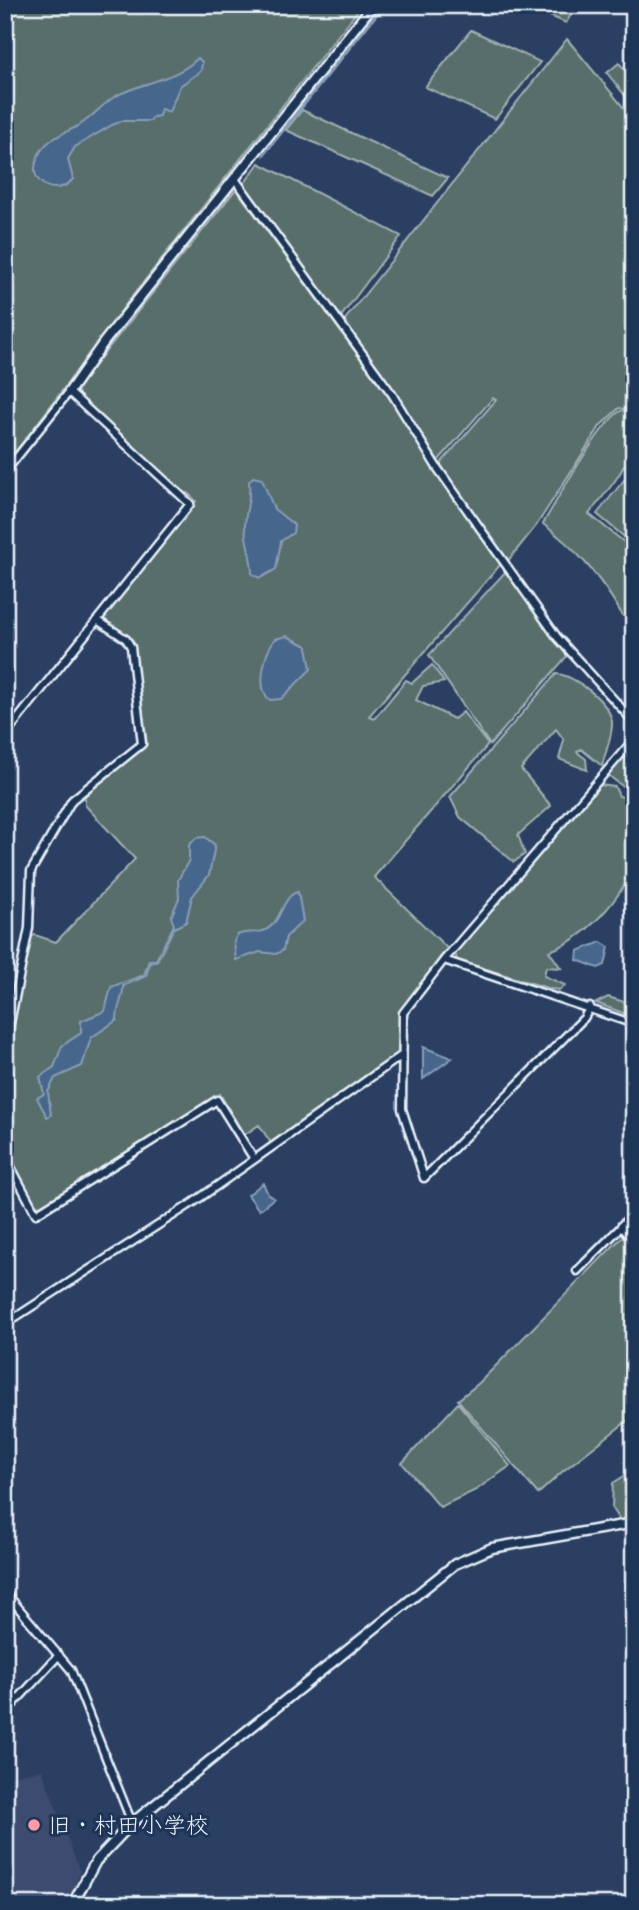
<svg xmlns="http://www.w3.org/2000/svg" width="639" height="1910" font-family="'Patrick Hand','Klee One',sans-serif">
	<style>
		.built { fill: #3c4b6f }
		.green { fill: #586e6a; stroke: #a0b0b1; stroke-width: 2 }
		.water { fill: #47668c; stroke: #879eb7; stroke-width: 2 }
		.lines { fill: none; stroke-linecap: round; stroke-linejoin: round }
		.minor-casing { stroke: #e8f1f8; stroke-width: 11 }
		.tertiary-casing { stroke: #e8f1f8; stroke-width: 13 }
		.minor { stroke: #1d3557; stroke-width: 6 }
		.tertiary { stroke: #1d3557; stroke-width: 8 }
		.poi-dot { fill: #ff9aa2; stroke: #1d3557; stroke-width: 2.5 }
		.labels { text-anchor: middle; stroke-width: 6; stroke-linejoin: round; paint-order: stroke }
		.poi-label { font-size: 23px; fill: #e8f1f8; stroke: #1d3557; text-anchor: start }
	</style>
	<rect width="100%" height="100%" fill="#2b3f62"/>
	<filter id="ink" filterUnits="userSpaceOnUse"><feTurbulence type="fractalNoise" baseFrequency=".0143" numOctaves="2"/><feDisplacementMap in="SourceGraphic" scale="14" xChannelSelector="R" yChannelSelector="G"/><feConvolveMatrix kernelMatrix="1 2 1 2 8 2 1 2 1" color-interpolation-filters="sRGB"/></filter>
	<g filter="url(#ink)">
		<path class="built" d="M42 1770 80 1872 66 1905H5V1777Z"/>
		<path class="green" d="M5 5H362C285 103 207 200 130 299 88 354 49 411 5 465Z
			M525 5H577L566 23Z
			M471 30 540 62 495 119 425 87Z
			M567 39 634 120V411L619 408 601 425 536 526 507 562 440 464 496 400 493 398 438 461 395 393 343 322Z
			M619 63 634 81V107L607 73Z
			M302 110 448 178 433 196 286 130Z
			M259 163 401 236 340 318 244 184Z
			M236 189 388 396 433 467 501 564 369 716 374 719 406 680 412 683 432 665 444 682 423 686 416 700 454 719 463 712 488 745 374 877 447 948 400 1012 398 1054 271 1143 259 1125 244 1135 220 1094 41 1206 36 1205 5 1147V1053L9 1052 30 937 35 935 56 942 135 859 85 805V796L147 744 134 644 130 637 103 619 196 501 188 493H183L79 395 77 387Z
			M623 410 634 415C634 464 618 477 589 514L634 550V617L623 616C601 578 578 550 543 524 554 504 605 414 623 410Z
			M624 480 634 487V545L597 514Z
			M506 571 567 656 490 745 429 655Z
			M556 674C574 674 610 703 612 722 613 735 605 753 602 766L581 749 577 752 586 759 587 770 559 759 564 740 556 729 521 769 551 806 518 835 525 854 514 862 460 817 450 797Z
			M634 746V795L608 775Z
			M600 785 615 787 619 796 634 800C634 818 638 844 634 861 624 898 584 940 549 951L561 968 546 967 544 976 565 985 560 990 551 989 457 960 455 953Z
			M608 997 634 1005V1017L596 1003Z
			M623 1236 634 1249 631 1418 563 1471 538 1494 458 1400 479 1383Z
			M458 1403 510 1466 476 1490 440 1507 402 1463Z
			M634 1470V1519L620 1520 612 1507 613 1483Z"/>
		<path class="water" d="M377 11 379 12 264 155V154Z
			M198 58 202 62 201 71 180 86 169 112 161 109 159 116 153 117 150 121H122L112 125 75 147 68 159 73 179C68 185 63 188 55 188 44 188 34 179 35 168 38 141 59 136 78 126 92 118 102 104 116 96 142 82 176 80 198 58Z
			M253 477 262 479 274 509 294 525 293 533 281 541 276 569 260 578 252 574C252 557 245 541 245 525 246 507 251 500 249 481Z
			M287 636 307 646 311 669 281 699 270 700C255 688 265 652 275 639Z
			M205 837 215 845 209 875 192 897 186 922 174 928 157 961 150 963 146 976 123 986C124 997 117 1005 117 1020L91 1038 82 1066 55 1078 48 1092 51 1115 47 1117 37 1098 44 1094 40 1077 54 1067 62 1046 81 1033V1021L105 1011 111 987 144 975 149 960H156L174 925 171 917 179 898 178 880 189 860V845L196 838Z
			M298 892 303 921 286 937 283 950 276 954 260 952 236 960 234 942 237 935C251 929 261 938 274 923 282 914 285 894 298 892Z
			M601 942 609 947 605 965 598 968 577 960 578 951Z
			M423 1047 452 1058 423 1079Z
			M263 1183 268 1194 274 1198 259 1210 248 1195Z"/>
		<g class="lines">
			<g class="minor-casing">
				<path id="minor" d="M235 179 392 394 436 466 557 637 634 722
					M5 472 69 392 190 504 5 735
					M444 960 634 1024
					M590 1007 584 1018 424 1178 402 1109 403 1013 444 960 634 739
					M5 1048 29 928 31 871 72 800 142 744 131 647 126 639 97 620
					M5 1156 36 1214 217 1100 254 1159
					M577 1271 622 1226
					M5 1324 194 1202 401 1056
					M5 1592 71 1670 132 1823
					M5 1713 59 1655"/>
			</g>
			<g class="tertiary-casing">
				<path id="tertiary" d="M69 392 104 342 373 5
					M634 1214 622 1226 634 1241
					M72 1905 96 1861 132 1823 455 1564 492 1548 634 1523"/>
			</g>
			<use href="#minor" class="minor"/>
			<use href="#tertiary" class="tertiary"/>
		</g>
	</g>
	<circle class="poi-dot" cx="34" cy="1825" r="7"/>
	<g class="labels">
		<g class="poi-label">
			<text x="48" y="1833">旧・村田小学校</text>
		</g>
	</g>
	<rect width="639" height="1910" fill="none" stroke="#1d3557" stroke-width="28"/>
	<rect x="14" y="14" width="611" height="1882" fill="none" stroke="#e8f1f8" stroke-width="2.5" filter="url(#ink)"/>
</svg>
